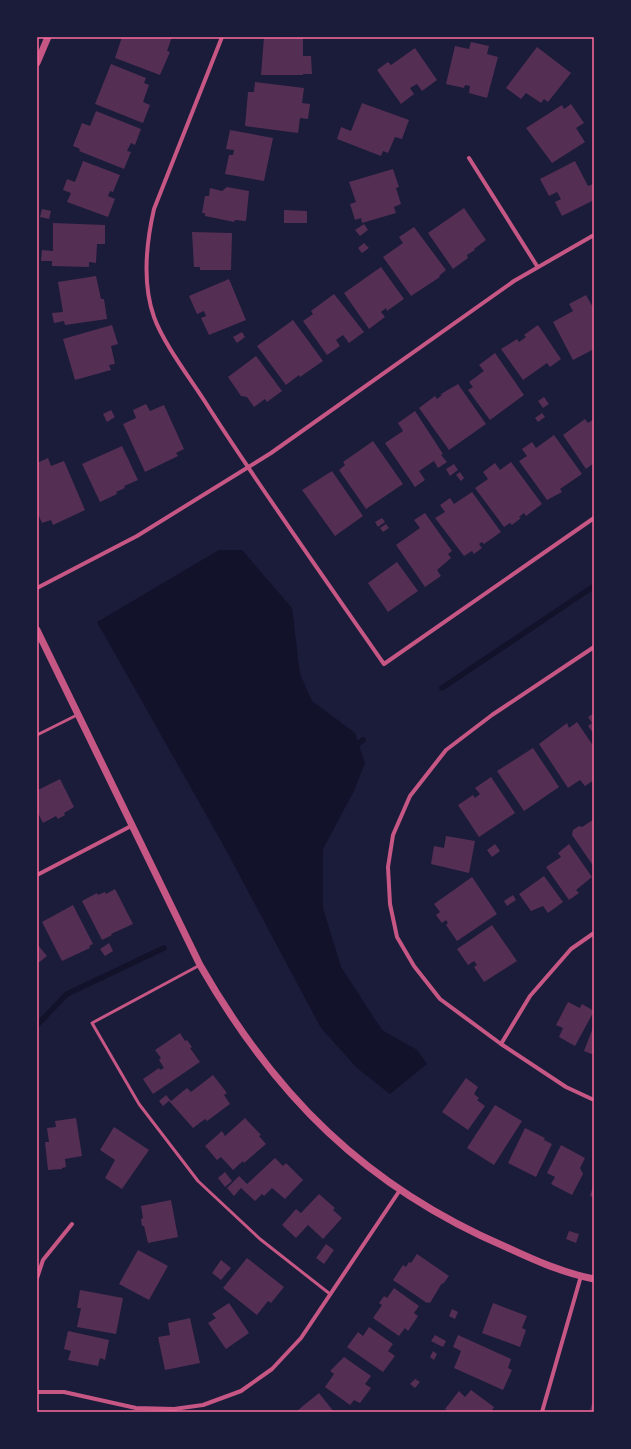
<svg xmlns="http://www.w3.org/2000/svg" width="631" height="1449" font-family="'Noto Serif',serif">
	<style>
		.water { fill: #12122b }
		.lines { fill: none; stroke-linecap: round; stroke-linejoin: round }
		.stream { stroke: #12122b; stroke-width: 5.5 }
		.building { fill: #542f53 }
		.service { stroke: #c65784; stroke-width: 3 }
		.minor { stroke: #c65784; stroke-width: 4 }
		.tertiary { stroke: #c65784; stroke-width: 7 }
		.neatline { fill: none; stroke: #ff6b9d; stroke-width: 1.5 }
	</style>
	<rect width="100%" height="100%" fill="#1b1b3a"/>
	<path class="water" d="M219 550H242L292 608 300 674 312 701 355 733 365 763 353 793 323 849V908L341 967 382 1030 417 1050 427 1064 390 1094 357 1068 321 1028 225 848 97 622Z"/>
	<g class="lines">
		<path class="stream" d="M442 688 594 586
			M354 747 363 740
			M37 1025 67 994 164 948"/>
	</g>
	<path class="building" d="M122 37H172L167 51 170 52 160 75 115 58Z
		M264 37H303V56H311L312 74H303V75H261Z
		M471 42 489 46 487 54 498 57 487 98 469 93 470 86 465 85 464 88 446 84 455 46 469 49Z
		M537 47 571 73 548 102 544 99 541 103 526 93 521 99 506 88Z
		M415 48 437 80 422 91 417 84 410 88 414 94 401 104 377 70 388 62 391 65Z
		M111 64 146 78 144 83 149 85 143 102 150 105 143 123 95 104Z
		M255 82 304 88 302 103 310 104 308 119 300 118 298 133 245 126 248 92H254Z
		M362 103 409 120 402 139 395 137 388 153 383 151 381 156 337 139 341 127 351 131Z
		M571 104 584 123 576 128 585 142 552 163 526 128 562 105 564 109Z
		M96 111 141 129 135 145 131 143 127 151 131 152 124 169 79 151 80 149 73 146 82 123 90 126Z
		M230 130 273 138 264 181 225 174 229 155H233L234 150 226 149Z
		M83 161 120 175 113 192 110 191 108 196 115 199 108 217 67 202 71 193 63 190 67 179 75 182Z
		M575 161 588 186 593 184 594 186V200L562 216 555 202 561 199 557 192 549 196 540 179Z
		M393 169 399 187 396 188 401 204 394 207 396 213 362 223 361 218 355 220 350 204 356 202 349 182Z
		M227 187 249 191 246 221 235 220 234 222 205 216V213H202L205 196H209L210 188 222 191Z
		M464 208 486 240 474 249 475 250 467 255 468 258 453 269 428 233Z
		M42 209 51 211 49 219 40 217Z
		M284 210 307 211V223H284Z
		M53 223 105 225V244H97L96 263 89 262V267L52 266V261H41L42 250 53 251Z
		M364 224 368 230 360 236 355 230Z
		M414 227 446 270 439 276 440 277 411 296 383 257 403 243 399 237Z
		M192 232 232 233 231 270H200V267H194Z
		M364 243 369 248 362 253 358 248Z
		M381 267 404 299 387 311 386 308 381 312 385 317 369 329 344 293Z
		M96 276 101 299H104L107 319 65 325 64 321 54 323 52 313 63 312 58 282Z
		M229 279 246 320 209 335 201 318 206 316 204 311 197 314 189 296Z
		M334 294 364 332 349 343 343 335 336 340 340 346 327 355 303 321 313 314 311 311Z
		M586 295 594 309V349L573 360 553 322 573 311 569 304Z
		M293 320 323 361 300 377 299 375 286 385 257 346Z
		M112 325 118 344 111 346 115 364 109 365 111 370 75 380 63 339Z
		M538 325 561 359 550 367 547 363 523 380 501 349 517 339 519 342 526 337 524 335Z
		M242 332 245 337 237 343 233 337Z
		M495 353 524 395 490 420 468 390 473 387 469 382 484 371 479 365Z
		M256 356 282 391 267 402 265 399 254 407 247 397 241 396 228 377Z
		M458 384 486 424 449 450 419 408 435 396 437 399 442 395 441 394Z
		M544 397 549 404 543 408 538 401Z
		M146 404 150 411 164 405 184 449 176 453 178 456 145 472 123 424 136 418 133 410Z
		M111 410 115 417 107 422 103 414Z
		M415 411 443 454 441 455 447 462 438 468 434 461 419 471 425 480 415 487 385 443 403 431 398 423Z
		M542 413 545 417 538 422 535 418Z
		M585 419 588 423 594 419V463L586 469 563 435Z
		M554 435 582 474 560 489 562 492 547 500 519 461 527 456 522 449 532 442 536 448Z
		M373 441 403 484 366 509 339 470 345 465 343 462Z
		M122 446 138 480 124 486 125 488 116 492 117 494 100 502 82 464Z
		M48 458 51 466 64 461 85 510 53 525 51 520 42 523 37 512V463Z
		M511 462 542 504 526 516 524 513 519 517 521 518 512 525 510 523 504 527 475 488 488 479 483 472 495 463 500 470Z
		M454 464 458 470 450 476 446 469Z
		M332 471 363 516 335 536 302 490Z
		M460 472 464 478 461 481 456 475Z
		M472 492 501 532 484 544 482 542 479 544 482 548 474 554 472 551 464 556 435 518 445 512 440 505 450 498 454 504Z
		M425 513 452 551 448 554 451 558 437 570 441 576 425 587 396 545 420 528 414 520Z
		M382 518 385 522 378 527 375 522Z
		M386 524 389 528 383 532 380 528Z
		M397 562 418 591 388 612 368 583Z
		M594 713V734L588 726 592 723 588 717Z
		M577 722 594 747V780L585 786 580 780 568 788 539 744 567 723 569 728Z
		M533 748 559 787 524 811 497 771Z
		M491 777 515 813 479 837 458 805 473 795 475 798 480 794 475 788Z
		M60 779 74 807 64 813 65 815 58 819 56 816 43 823 37 811V788L38 790Z
		M594 819V867L572 835 573 830 579 826 582 827Z
		M446 836 475 841 469 873 431 864 434 846 444 848Z
		M495 844 500 851 492 857 487 850Z
		M569 844 592 877 576 890 579 893 569 900 546 867 561 857 558 853Z
		M544 876 563 902 548 913 543 906 531 911 519 894Z
		M472 877 497 914 457 941 446 925 448 923 446 920 442 923 436 915 440 912 434 904Z
		M115 889 133 924 111 934 112 935 102 940 82 901 97 893 98 895 105 892 106 894Z
		M513 895 516 900 507 906 504 901Z
		M73 905 93 944 89 946 90 948 62 961 42 922Z
		M492 925 517 961 484 982 474 967 477 965 474 961 468 965 457 949Z
		M109 943 113 951 105 956 100 949Z
		M37 944 47 956 37 964Z
		M568 1002 580 1008 582 1004 594 1011 575 1046 559 1037 563 1028 556 1025Z
		M594 1025V1055L584 1051Z
		M180 1033 185 1041 187 1040 192 1047 190 1048 200 1062 153 1094 143 1079 159 1068 160 1070 164 1068 159 1060 161 1058 155 1050Z
		M213 1075 227 1093 224 1095 230 1104 207 1121 205 1119 193 1128 169 1101 163 1106 159 1101 166 1095 171 1101 187 1088 191 1092Z
		M466 1078 478 1087 474 1094 479 1098 477 1100 485 1106 468 1130 442 1112Z
		M495 1105 522 1121 494 1165 467 1148Z
		M76 1118 82 1156 65 1159 66 1167 62 1168V1169L48 1170 45 1142H49L47 1128 56 1127 55 1121Z
		M245 1118 261 1135 259 1136 266 1144 244 1163 243 1161 233 1170 221 1157 217 1160 205 1146 222 1131 225 1136Z
		M114 1127 149 1150 122 1189 105 1178 115 1160 100 1150Z
		M525 1128 545 1138 544 1140 552 1144 536 1177 508 1163Z
		M561 1145 585 1158 580 1168 583 1174 572 1195 551 1184 555 1177 547 1173Z
		M275 1158 283 1166 286 1163 303 1180 285 1199 272 1188 264 1196 262 1194 255 1201 241 1188 234 1196 227 1188 239 1176 247 1184Z
		M225 1172 232 1181 225 1187 218 1178Z
		M594 1183V1197L590 1196Z
		M319 1194 335 1208 333 1210 342 1218 323 1239 308 1225 296 1238 282 1225 296 1209 301 1213Z
		M171 1200 178 1237 148 1243 144 1226H142L141 1219 143 1218 141 1206Z
		M569 1231 579 1234 576 1243 566 1239Z
		M326 1244 334 1250 324 1264 316 1258Z
		M138 1250 168 1266 149 1300 119 1284Z
		M417 1254 449 1276 443 1284 442 1283 430 1303 428 1302 427 1303 393 1280 403 1265 406 1267 409 1262 411 1263Z
		M247 1258 284 1287 271 1303 268 1301 257 1315 223 1288Z
		M221 1260 231 1268 221 1280 212 1273Z
		M394 1288 419 1306 414 1313 418 1316 408 1331 405 1328 399 1336 373 1318 382 1305 379 1303 384 1296 387 1298Z
		M80 1290 123 1298 116 1334 77 1327 81 1308H77Z
		M229 1303 249 1333 226 1349 208 1323 216 1318 212 1314Z
		M493 1303 527 1316 522 1328 526 1330 520 1347 482 1333Z
		M452 1309 458 1312 455 1319 449 1316Z
		M190 1318 200 1363 165 1370 158 1337 170 1335 168 1323Z
		M369 1327 393 1344 388 1351 395 1356 383 1372 347 1347 358 1332 363 1336Z
		M68 1331 109 1340 105 1360 100 1358 98 1366 68 1360 71 1351 64 1349Z
		M435 1335 446 1341 443 1347 431 1341Z
		M458 1335 511 1359 508 1368 512 1370 503 1390 454 1368 461 1351 453 1347Z
		M433 1351 437 1354 434 1360 430 1357Z
		M344 1357 371 1376 365 1384 371 1388 360 1403 354 1400 350 1405 325 1387 334 1374 330 1371Z
		M415 1379 420 1382 415 1388 410 1384Z
		M471 1390 494 1407 491 1412H449L445 1409 459 1391 465 1397Z
		M319 1393 334 1412H296L304 1405Z
		M594 1397V1411L590 1410Z"/>
	<g class="lines">
		<path class="service" d="M37 735 77 715
			M200 965 92 1023 139 1104 198 1181 260 1239 330 1294"/>
		<path class="minor" d="M222 37 154 209C146 244 142 283 154 317 164 345 193 382 209 408 265 495 325 579 384 664L594 518
			M469 158 537 266
			M37 588 137 536 271 453 514 281 594 235
			M594 647 492 715 446 750 410 796 393 835 388 867 390 904 397 937 414 966 440 999 501 1044 566 1087 594 1100
			M37 875 133 825
			M501 1044 530 996 571 949 594 933
			M37 1278 43 1260 72 1224
			M37 1392H64L136 1408 174 1409 203 1405 241 1391 272 1369 301 1338 400 1190
			M542 1412 581 1276"/>
		<path class="tertiary" d="M37 63 48 37
			M37 630 200 965C275 1096 366 1187 506 1247 534 1260 563 1273 594 1279"/>
	</g>
	<rect width="631" height="1449" fill="none" stroke="#1b1b3a" stroke-width="76"/>
	<rect x="38" y="38" width="555" height="1373" class="neatline"/>
</svg>
